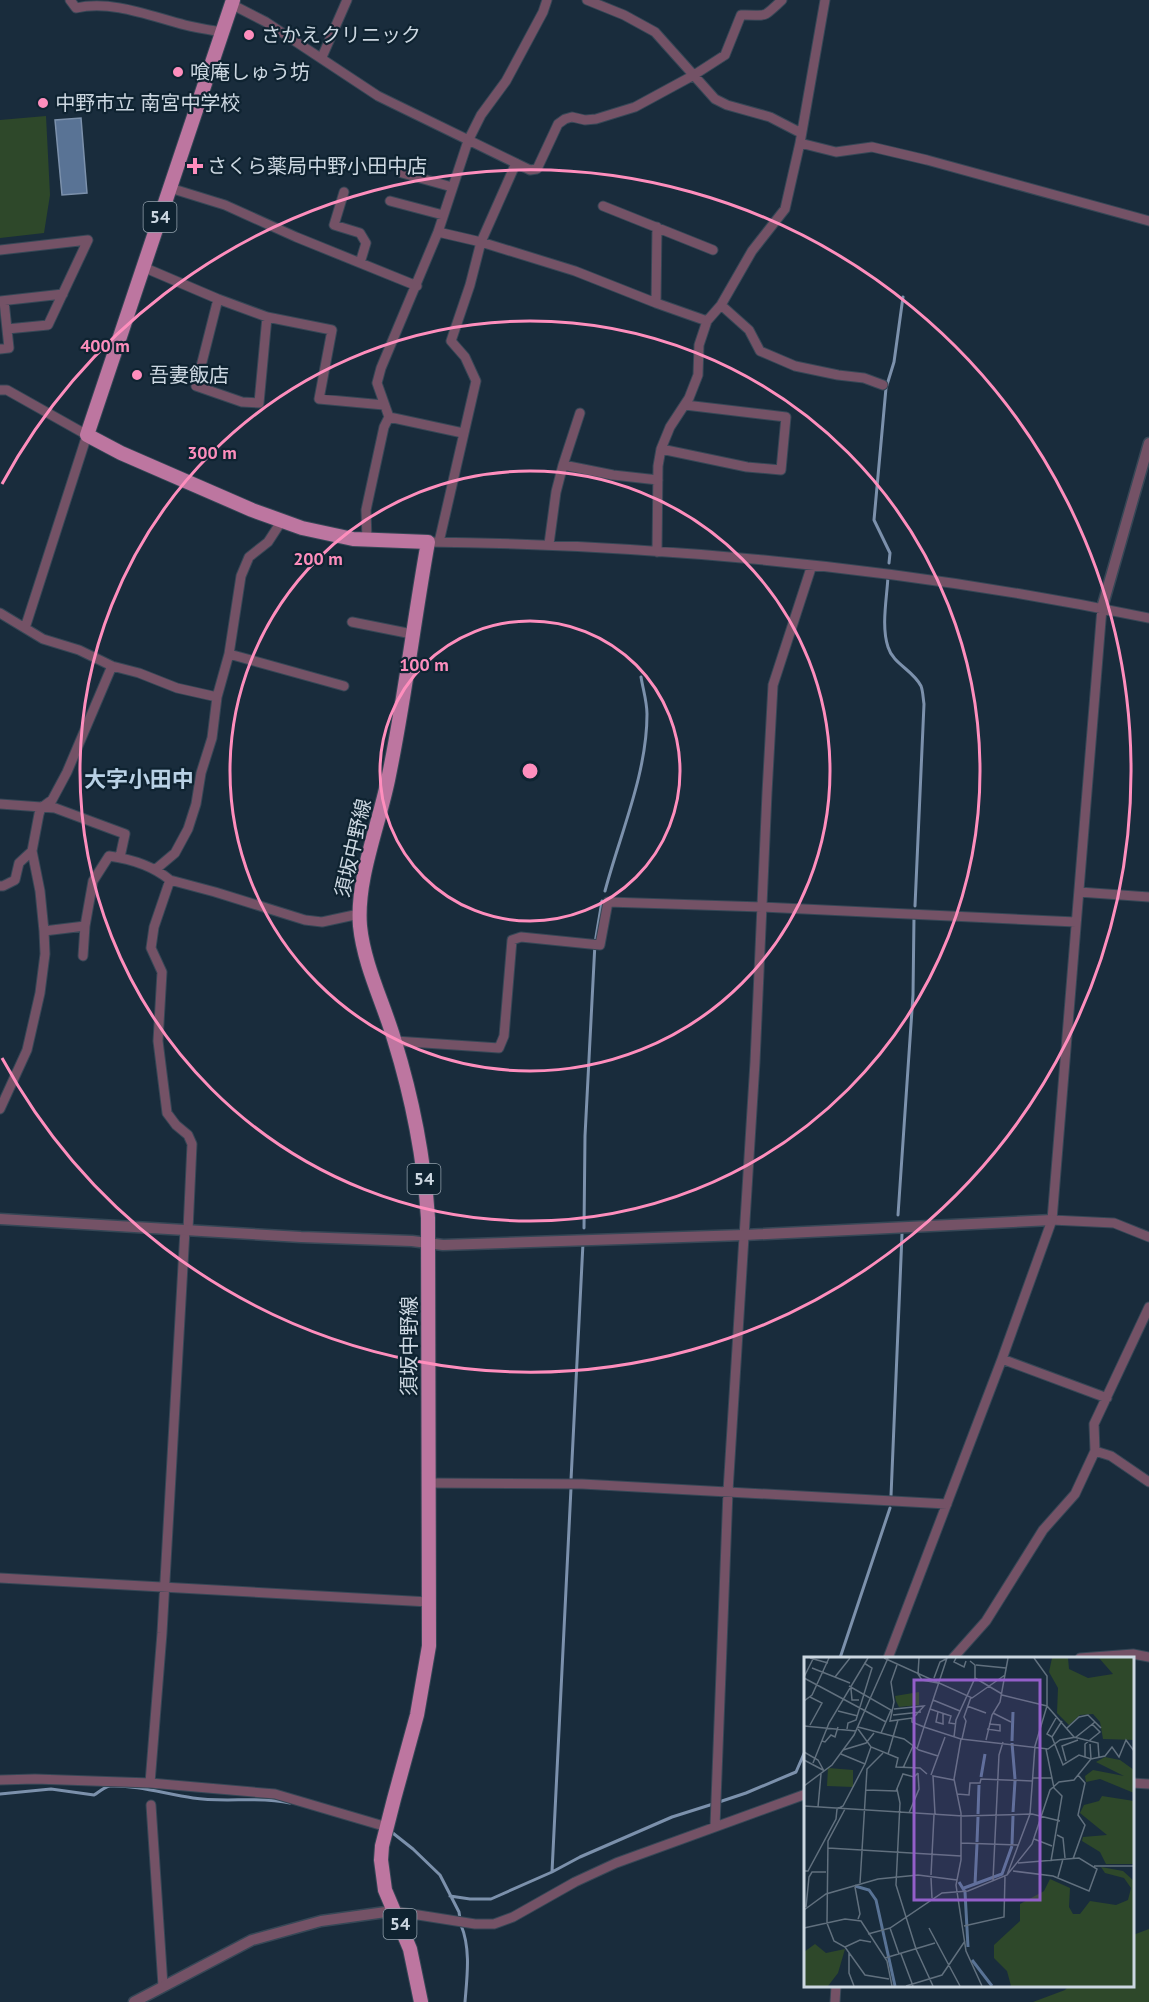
<svg xmlns="http://www.w3.org/2000/svg" width="1149" height="2002" font-family="'PT Sans','Noto Sans JP',sans-serif">
	<style>
		.green { fill: #2e482a }
		.water { fill: #597395; stroke: #7c91ac; stroke-width: 1.5 }
		.lines { fill: none; stroke-linecap: round; stroke-linejoin: round }
		.stream { stroke: #7c91ac; stroke-width: 3 }
		.minor-casing { stroke: #364756; stroke-width: 11 }
		.tertiary-casing { stroke: #364756; stroke-width: 13 }
		.primary-casing { stroke: #364756; stroke-width: 16 }
		.minor { stroke: #745266; stroke-width: 9 }
		.tertiary { stroke: #745266; stroke-width: 10 }
		.primary { stroke: #bd76a0; stroke-width: 14 }
		.ring { fill: none; stroke: #fe8ebd; stroke-width: 3 }
		.poi-dot { fill: #fe8ebd; stroke: #0f2331; stroke-width: 2 }
		.labels { text-anchor: middle; stroke-width: 4.5; stroke-linejoin: round; paint-order: stroke }
		.shield { fill: #0f2331; stroke: #93a1ac; stroke-width: 1.5 }
		.shield-label { font-size: 18px; font-weight: bold; fill: #ccd7e1 }
		.poi-label { font-size: 20px; fill: #ccd7e1; stroke: #0f2331; text-anchor: start }
		.street-label { font-size: 20px; fill: #ccd7e1; stroke: #0f2331 }
		.quarter-label { font-size: 22px; font-weight: bold; fill: #b9d1e5; stroke: #0f2331 }
		.inset-river { fill: none; stroke: #597395; stroke-width: 3 }
		.inset-road { fill: none; stroke: #61707e; stroke-width: 1.5 }
		.view { fill: #935fc9; fill-opacity: 0.15; stroke: #935fc9; stroke-width: 3 }
		.inset-edge { fill: none; stroke: #ccd7e1; stroke-width: 3 }
		.centre { fill: #fe8ebd; stroke: #0f2331; stroke-width: 3 }
		.ring-label { font-size: 18px; text-anchor: middle; font-weight: bold; fill: #fe8ebd; stroke: #0f2331; stroke-width: 4.5; stroke-linejoin: round; paint-order: stroke }
	</style>
	<rect width="100%" height="100%" fill="#192c3c"/>
	<path class="green" d="M46 116 50 195 44 233 0 238V120Z
		M1149 1929V2002H1033L1065 1990 1069 1986H1132L1133 1935Z"/>
	<path class="water" d="M81 118 87 193 62 195 55 120Z"/>
	<g class="lines">
		<path class="stream" d="M889 563 890 553 874 520 886 388 894 362 903 297
			M888 576C887 598 881 626 888 647 893 664 913 670 921 686 923 691 923 698 924 704L915 906
			M605 891C620 834 647 774 647 714 647 702 643 689 641 677
			M898 1215 913 995 914 917
			M584 1228 585 1136 595 943 602 901
			M571 1480 583 1243
			M891 1496 902 1234
			M840 1658 890 1508
			M0 1794 51 1789 94 1795C99 1792 104 1787 110 1786 138 1785 165 1794 193 1798 225 1803 259 1796 290 1803
			M719 1802 746 1793 796 1772 806 1749
			M389 1830 413 1849 440 1875 459 1912 460 1919
			M552 1872 571 1488
			M450 1896 470 1899H491L552 1872 580 1857 672 1817 713 1804
			M461 1925C471 1949 467 1977 465 2002"/>
		<g class="minor-casing">
			<path id="minor" d="M70 0 76 8C112 0 150 16 185 25 197 28 210 30 222 32
				M587 0 624 15 655 32 715 99 727 105 770 117 801 133
				M231 4 266 22 378 96 530 170 537 169 558 124 565 119 572 117 585 120 596 119 635 107 694 75 725 55 741 15C767 14 760 21 782 0
				M322 57 347 0
				M800 143 836 152 872 147 927 160 1149 221
				M402 173 452 187
				M170 188 225 205 296 237 417 286
				M344 192 334 225 360 233 366 243 360 263
				M390 201 443 215
				M603 206 713 250
				M657 227 656 303 707 321
				M438 232 481 242 575 271 656 303
				M0 250 88 240 48 325 7 329
				M143 267 218 299 267 317 332 330 319 399 384 405
				M218 299 196 386 242 402 259 403 267 317
				M0 301 63 294
				M721 305 749 330 760 351 795 366 838 375 864 378 883 385
				M0 349 9 348 4 301
				M0 390H7L87 435 25 628
				M389 417 463 433
				M661 449 747 467 781 470 786 417 685 405
				M563 465 613 475 658 480
				M367 540 366 510 384 427 389 417 377 383 381 368 438 232 468 141 481 115 506 81 543 12 547 0
				M428 542C670 545 912 569 1149 618
				M439 542 476 381 465 357 451 341 470 285 481 242 516 163
				M549 544 556 492 563 465 580 413
				M657 552 658 466 661 449 670 427 689 398 698 375 699 345 707 321 721 305 752 251 785 209 800 143 825 0
				M0 613 43 639 79 650 112 666 139 673 177 688 217 697
				M352 622 412 634
				M229 654 344 686
				M0 804 55 808 125 834 120 857
				M156 869 175 853 188 829 196 804 201 773 212 738 217 697 229 654 241 576 249 557 268 542 281 522
				M0 886H3L15 880 19 863 32 851
				M1079 892 1149 897
				M44 931 85 926
				M83 956 85 926 93 881 109 856C131 859 153 866 170 880
				M395 1041 499 1048 504 1036 512 940 521 937 600 945 608 902 762 907 1076 922
				M0 1109 27 1050 40 993 45 954 44 931 40 891 32 851 39 814 41 808 52 800 67 772 112 666
				M1052 1220 1114 1223 1149 1237
				M188 1230 192 1144 188 1135 176 1125 167 1113 158 1041 162 972 151 948 154 927 170 880 215 892 305 920 322 922 359 914
				M1002 1359 1107 1398
				M1095 1451 1111 1456 1149 1482
				M429 1483 582 1484 947 1504
				M0 1578 429 1602
				M888 1658 1002 1359 1052 1220 1102 608
				M953 1658 986 1621 1043 1530 1075 1494 1095 1451 1094 1424 1149 1307
				M1080 1658 1133 1654 1149 1657
				M0 1780 35 1779 150 1783 275 1794 387 1827
				M150 1783 162 1633 185 1230
				M1132 1783 1149 1784
				M151 1805 163 1986
				M715 1826 728 1491 755 1062 767 793 773 685 812 565
				M393 1911 475 1924H494L513 1917 575 1882 616 1863 806 1794
				M835 2002 836 1986"/>
		</g>
		<g class="tertiary-casing">
			<path id="tertiary" d="M1102 608 1149 443
				M0 1219 301 1237 412 1241 443 1245 744 1235 1052 1220
				M134 2002 252 1940 321 1921 393 1911"/>
		</g>
		<g class="primary-casing">
			<path id="primary" d="M233 0 87 435 121 453 252 510 302 528 353 539 428 542C414 619 405 698 389 775 380 823 356 878 360 926 364 965 383 1002 394 1039 412 1097 424 1157 428 1218L429 1646 417 1715 394 1799 382 1846 381 1860 385 1890 410 1949 421 2002"/>
		</g>
		<use href="#minor" class="minor"/>
		<use href="#tertiary" class="tertiary"/>
		<use href="#primary" class="primary"/>
	</g>
	<g class="ring">
		<circle cx="530" cy="771" r="150"/>
		<circle cx="530" cy="771" r="300"/>
		<circle cx="530" cy="771" r="450"/>
		<path d="M2 484A601 601 0 1 1 2 1058"/>
	</g>
	<g class="poi-dot">
		<circle cx="249" cy="35" r="6"/>
		<circle cx="178" cy="72" r="6"/>
		<circle cx="43" cy="103" r="6"/>
		<path d="M192 157h6v6h6v6h-6v6h-6v-6h-6v-6h6z"/>
		<circle cx="137" cy="375" r="6"/>
	</g>
	<g class="labels">
		<g class="shield">
			<rect x="143.5" y="202" width="33" height="30" rx="4.5"/>
			<rect x="407.5" y="1164" width="33" height="30" rx="4.5"/>
			<rect x="383.5" y="1909" width="33" height="30" rx="4.5"/>
		</g>
		<g class="shield-label">
			<text x="160" y="223">54</text>
			<text x="424" y="1185">54</text>
			<text x="400" y="1930">54</text>
		</g>
		<g class="poi-label">
			<text x="261" y="42">さかえクリニック</text>
			<text x="190" y="79">喰庵しゅう坊</text>
			<text x="55" y="110">中野市立 南宮中学校</text>
			<text x="207" y="173">さくら薬局中野小田中店</text>
			<text x="149" y="382">吾妻飯店</text>
		</g>
		<g class="street-label">
			<text transform="translate(353 848) rotate(-77)" y="7">須坂中野線</text>
			<text transform="translate(409 1346) rotate(-90)" y="7">須坂中野線</text>
		</g>
		<g class="quarter-label">
			<text x="139" y="787">大字小田中</text>
		</g>
	</g>
	<g transform="translate(804 1657)">
		<rect width="330" height="330" fill="#192c3c"/>
		<path d="M248 1H264L265 12 284 21 309 17 295 1H330V83L299 82 296 65 289 57 276 58 265 68 253 56 254 31 245 15ZM115 35V48L95 50 92 44 91 39ZM301 100 316 103 330 113V136L296 122 282 125 281 119 289 113 320 119 292 105ZM24 111 49 113V130L23 129ZM298 139 330 144V207H302L296 195 278 184 279 180 303 178 276 156 280 148 295 144ZM297 210 319 214 330 224V329H207L203 314 190 301V288L216 264V247L240 234 246 222 266 231 265 250 269 257H276L286 244 312 248 324 243 327 231 320 221 301 216ZM11 287 22 296 41 292 34 316 24 329H0V295Z" fill="#2e482a"/>
		<path class="inset-river" d="M208 84 209 55M208 86 211 122M177 120 181 97M209 155 211 124M174 157 175 128M173 185 174 160M208 187 209 159M155 225 161 235 164 290M171 227 173 187M51 229 65 233 72 243 91 329M160 231 198 217 208 189M168 303 188 329"/>
		<path class="inset-road" d="M6 1 24 6M80 1 168 41 201 18M115 1 114 17 118 23 134 26M143 1 120 70 157 82 150 122 157 156V203L152 228 162 294 178 329M152 1 150 5 160 10 162 4M93 8 87 25 90 45 86 64 108 61V65L120 70 113 92M172 8 202 11M8 11 46 26M0 20 9 2M31 20 46 1M0 21 82 65M130 21 136 5 142 2M171 21 198 37M45 29 87 53 77 76M47 32 48 43H55M198 38 243 49 270 80 294 86 295 100M129 43 156 54M0 44 8 38 25 1M163 49 182 56M90 52 120 49 111 59M126 52 147 59 145 66 152 67M34 54 54 59M134 55 132 65 139 67V57M189 56 207 65M89 58 117 55M252 61 243 77 248 80 258 64M6 68 18 46 6 40M0 69 52 74M54 70 100 82 115 93 134 99M263 71 275 60 284 58 297 71M43 72 44 66 52 63 68 11 60 6M54 72 67 90 94 101 92 110 116 111 123 117M183 72 196 74V68L185 67M150 80 152 63 171 21V8L166 4M248 80 259 108 275 98 287 102 301 99 308 90 315 100 322 83 330 94M157 82 244 92 256 83 272 80 291 65M158 82 162 64 160 60 167 40M182 83 188 58 196 45 204 1M18 84 21 85 27 78 31 80 34 70M242 92 250 131 258 139 247 204M39 93 62 86 70 76M0 95 14 103 20 114M37 97 61 107 67 90M84 97 94 63M281 100V87L296 75 288 67M0 103 19 113M262 104 258 89 274 83M9 106 25 66 64 1M99 111 109 89M127 118 141 80M229 121H248M0 129 28 108 50 78 84 1M93 132 96 146 92 228 112 292 129 329M62 133 92 134 99 117 110 120 114 116M153 137 165 138 166 126H176L177 122 228 124M0 149 159 159 228 157 256 164M14 150 17 117M41 152 24 184 23 266 30 284 41 290 61 318 85 322M105 156 115 132 114 116M131 157 129 119 150 123M253 178 259 181 261 201M230 182 248 189M157 186 214 188M24 191 157 199M269 202 281 168 274 158 281 126 274 118M290 209H330M0 214H4L32 162 33 152 39 149 61 107M209 214 249 219 285 234 293 212 275 201 214 206M127 218 130 158M203 218 228 187 246 133 255 125 270 123 287 102 286 87M254 220 259 202M127 221 128 241M189 223 195 98 199 85M56 226 63 112 79 96M51 230 56 257 54 262M2 250 5 220 8 215H22M0 253 22 237 74 222 114 218 153 223M160 269 200 260 201 219M0 271 41 262 57 264 83 304 88 329M86 271 95 297M125 271 156 329M64 277 86 271 138 236 164 234 203 218 226 157 231 89 243 49V19L230 1M41 290 56 283 67 285M45 296V316L50 329M97 297 109 329M81 301 131 286M102 329 138 318 161 284"/>
		<path class="view" d="M110 23H236V243H110Z"/>
		<rect width="330" height="330" class="inset-edge"/>
	</g>
	<circle cx="530" cy="771" r="9" class="centre"/>
	<g class="ring-label">
		<text x="105" y="352">400 m</text>
		<text x="212" y="459">300 m</text>
		<text x="318" y="565">200 m</text>
		<text x="424" y="671">100 m</text>
	</g>
</svg>
